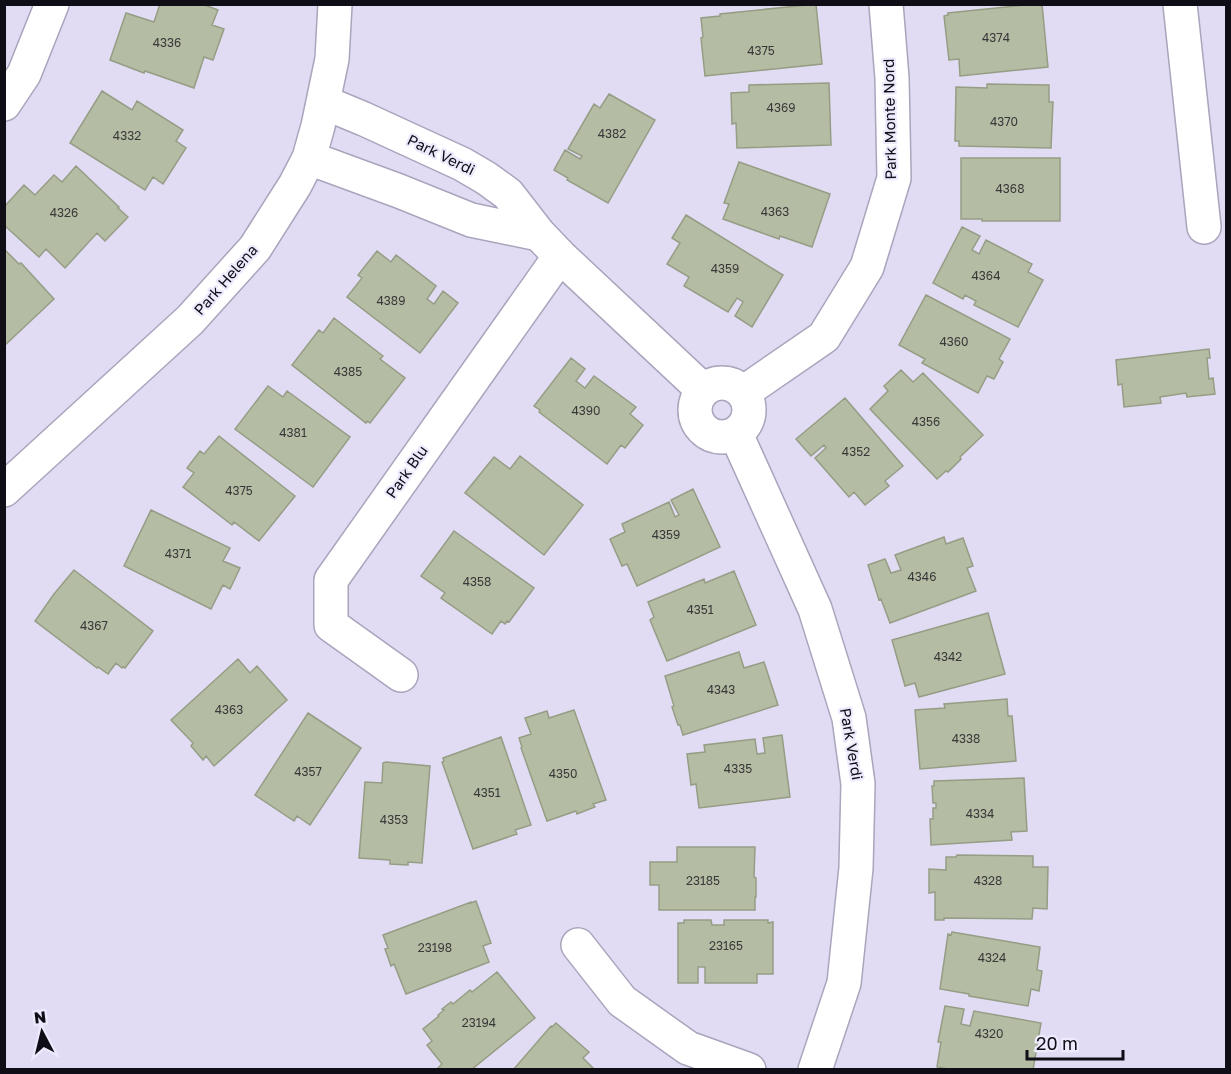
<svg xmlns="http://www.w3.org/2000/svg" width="1231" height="1074" font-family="'Golos Text',sans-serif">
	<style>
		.building { fill: #b5bca4; stroke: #959d85; stroke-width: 1.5 }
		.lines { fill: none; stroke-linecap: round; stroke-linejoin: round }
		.minor-casing { stroke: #aaa4bc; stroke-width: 36 }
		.minor { stroke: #fff; stroke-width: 33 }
		.labels { text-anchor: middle; stroke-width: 4.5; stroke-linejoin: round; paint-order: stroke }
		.number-label { font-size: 12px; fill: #383939 }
		.street-label { font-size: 15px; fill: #0f0d15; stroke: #eeeafe }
	</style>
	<rect width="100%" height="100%" fill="#e1dcf4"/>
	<path class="building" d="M160 4H202L218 10 212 25 224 29 213 60 204 57 194 88 145 71 144 73 110 60 126 13 154 22Z
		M816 4 822 64 705 76 701 38 703 37 701 18 720 16V14Z
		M1035 4H1042L1048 67 960 76 959 59 949 60 944 16 948 15V13Z
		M829 83 831 145 737 148 736 123 732 124 731 93 749 92V85Z
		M987 84 1049 85V102H1053L1051 148 959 146V141H955L956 87 987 88Z
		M102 91 132 110 137 101 183 130 176 141 186 148 163 184 153 177 145 190 70 143Z
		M609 94 655 120 608 203 567 180 568 178 554 170 565 150 580 159 582 156 568 149 594 104 600 108Z
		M961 158H1060V221H982V219H961Z
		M739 162 830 194 812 247 780 236 779 239 723 219 729 204 724 203Z
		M76 166 119 207 118 208 128 217 105 241 97 233 65 268 46 249 39 257 4 225V207L24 185 35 195 54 175 62 182Z
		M686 215 783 275 752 327 735 316 743 302 737 298 728 312 684 286 689 277 667 264 680 243 672 238Z
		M962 227 980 236 972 250 979 254 986 240 1032 264 1028 272 1043 280 1018 327 974 305 976 301 965 295 963 299 933 283Z
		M4 249 19 264 21 263 54 299 4 346Z
		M377 251 391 262 396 255 436 286 427 299 434 304 443 291 458 303 420 353 347 297 362 278 358 275Z
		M926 295 1010 339 999 359 1003 362 994 379 987 376 978 393 922 363 925 359 899 345Z
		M334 318 383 356 380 359 405 378 370 423 367 421 366 423 292 365 319 330 323 333Z
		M1209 349 1210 358H1207L1209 379 1213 378 1215 394 1187 397 1186 393 1160 397 1161 403 1124 407 1122 384 1118 385 1116 360Z
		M571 358 585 369 576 381 585 388 594 376 636 407 630 414 643 425 625 448 621 445 607 464 539 412 540 410 534 406Z
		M901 370 913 382 923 373 983 435 960 457 961 459 948 472 946 471 937 479 870 409 888 391 884 386Z
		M268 386 283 397 287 391 350 437 313 487 235 429Z
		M845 398 903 466 885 481 889 486 865 505 854 492 849 497 815 458 826 448 824 445 811 456 796 439Z
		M219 436 295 496 259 541 234 522 232 525 183 487 194 473 187 468 200 451 204 454Z
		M520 456 583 505 544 555 465 493 494 457 510 469Z
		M693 489 720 547 637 586 627 564 622 566 610 539 625 532 622 524 669 502 675 517 679 515 671 500Z
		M151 510 230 548 223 561 240 568 230 589 223 585 211 609 124 566Z
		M454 531 534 588 509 622 507 621 505 624 501 621 492 634 441 598 445 593 421 576Z
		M944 537 946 544 963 538 973 566 967 568 976 591 890 623 881 599 879 600 868 565 885 559 891 573 901 570 895 555Z
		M74 570 153 631 125 668 123 667 122 668 116 663 108 674 98 667 97 668 35 621 54 594Z
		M734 571 756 625 667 661 650 620 654 617 648 602 704 579 705 583Z
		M988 613 1005 674 919 697 915 683 905 686 892 640Z
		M739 652 744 668 764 662 778 705 683 735 680 725H678L672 707 674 706 665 676Z
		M238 659 250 673 257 666 287 700 214 766 206 756 203 760 191 746 193 743 171 720Z
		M1007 699 1008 716H1012L1016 761 920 769 915 710 945 708 944 704Z
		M574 710 606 800 593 804 595 807 577 814 576 811 547 821 521 748 522 747 519 738 531 734 525 718 547 711 549 718Z
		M308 713 361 748 310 825 297 816 294 821 255 795Z
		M782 735 790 797 699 808 696 784 691 785 687 754 705 752 704 745 755 739 757 754 765 753 763 738Z
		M501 737 531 825 515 830 517 834 473 849 442 762 444 761 443 758Z
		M386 762 430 766 422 863 408 862V865L390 864V860L359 858 365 782 382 783 383 763Z
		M1024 778 1027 831 1011 832 1012 840 931 845 930 819H933V808H936V803H933L932 786H934V781Z
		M677 847H755L754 877 756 878V897H755V910H659V885H650V862H677Z
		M957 855 1033 856V867H1048L1047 909 1033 908 1032 919 944 918V920H935V892L929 893V869L946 870V857H956Z
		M476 901 491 943 483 946 489 962 406 994 394 964 391 966 385 949 388 948 383 935 471 902V903Z
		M684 920H711L712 925H724V920H768V923L773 922V974H757V983H705V967H698V983H678V923H684Z
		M952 932 1040 947 1037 970 1042 971 1039 991 1031 989 1028 1006 969 996V994L940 989 948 934 951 935Z
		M497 972 535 1018 471 1070H436L442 1064 427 1045 432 1041 423 1029 439 1016 438 1015 444 1010 442 1009 451 1002 453 1004 470 990 472 992Z
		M945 1006 964 1009 961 1024 970 1026 974 1011 1041 1023 1033 1070H954L937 1067 941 1042H938Z
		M556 1023 589 1052 583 1058 595 1070H513L551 1026 552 1027Z"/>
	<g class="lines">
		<g class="minor-casing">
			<path id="minor" d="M1180 4 1204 227
				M323 102 364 119 462 164 486 178 508 194 539 234 560 256 703 390
				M4 104 24 74 52 4
				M309 158 399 191 471 220 539 234
				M695 410a27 27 0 1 1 54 0a27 27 0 1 1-54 0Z
				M744 392 824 337 867 267 894 178 892 78 886 4
				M736 434 815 609 849 718 858 784 856 868 844 983 815 1070
				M4 490 190 320 255 248 295 185 309 158 318 126 332 59 335 4
				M401 675 331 625V580L560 256
				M578 945 622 1001 688 1048 749 1070"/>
		</g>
		<use href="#minor" class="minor"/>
	</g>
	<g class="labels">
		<g class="number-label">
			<text x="996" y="42">4374</text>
			<text x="167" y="47">4336</text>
			<text x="761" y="55">4375</text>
			<text x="781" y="112">4369</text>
			<text x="1004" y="126">4370</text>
			<text x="612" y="138">4382</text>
			<text x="127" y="140">4332</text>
			<text x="1010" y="193">4368</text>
			<text x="775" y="216">4363</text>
			<text x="64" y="217">4326</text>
			<text x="725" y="273">4359</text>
			<text x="986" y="280">4364</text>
			<text x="391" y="305">4389</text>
			<text x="954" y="346">4360</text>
			<text x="348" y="376">4385</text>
			<text x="586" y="415">4390</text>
			<text x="926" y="426">4356</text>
			<text x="293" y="437">4381</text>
			<text x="856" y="456">4352</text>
			<text x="239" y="495">4375</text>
			<text x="666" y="539">4359</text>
			<text x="178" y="558">4371</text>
			<text x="922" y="581">4346</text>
			<text x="477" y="586">4358</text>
			<text x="700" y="614">4351</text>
			<text x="94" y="630">4367</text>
			<text x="948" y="661">4342</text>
			<text x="721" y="694">4343</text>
			<text x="229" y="714">4363</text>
			<text x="966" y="743">4338</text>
			<text x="738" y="773">4335</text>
			<text x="308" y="776">4357</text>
			<text x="563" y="778">4350</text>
			<text x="487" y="797">4351</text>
			<text x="980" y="818">4334</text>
			<text x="394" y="824">4353</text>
			<text x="703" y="885">23185</text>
			<text x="988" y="885">4328</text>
			<text x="726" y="950">23165</text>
			<text x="435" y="952">23198</text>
			<text x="992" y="962">4324</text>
			<text x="479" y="1027">23194</text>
			<text x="989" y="1038">4320</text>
		</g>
		<g class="street-label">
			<text transform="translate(890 119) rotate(-91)" y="5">Park Monte Nord</text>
			<text transform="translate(441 155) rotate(26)" y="5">Park Verdi</text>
			<text transform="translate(226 280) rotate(-49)" y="5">Park Helena</text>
			<text transform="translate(407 472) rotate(-55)" y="5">Park Blu</text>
			<text transform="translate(851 744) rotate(80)" y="5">Park Verdi</text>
		</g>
	</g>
	<rect width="1231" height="1074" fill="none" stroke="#0f0d15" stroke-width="12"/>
	<g transform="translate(42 1032) rotate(353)" stroke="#eeeafe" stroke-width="4.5" paint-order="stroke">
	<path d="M0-4.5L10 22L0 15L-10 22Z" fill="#0f0d15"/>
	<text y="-9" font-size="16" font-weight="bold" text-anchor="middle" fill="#0f0d15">N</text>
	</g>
	<path d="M1027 1050v9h96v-9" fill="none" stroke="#0f0d15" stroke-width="3"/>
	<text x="1036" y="1050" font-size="18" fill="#0f0d15" stroke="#eeeafe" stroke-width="4.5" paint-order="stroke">20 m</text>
</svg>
